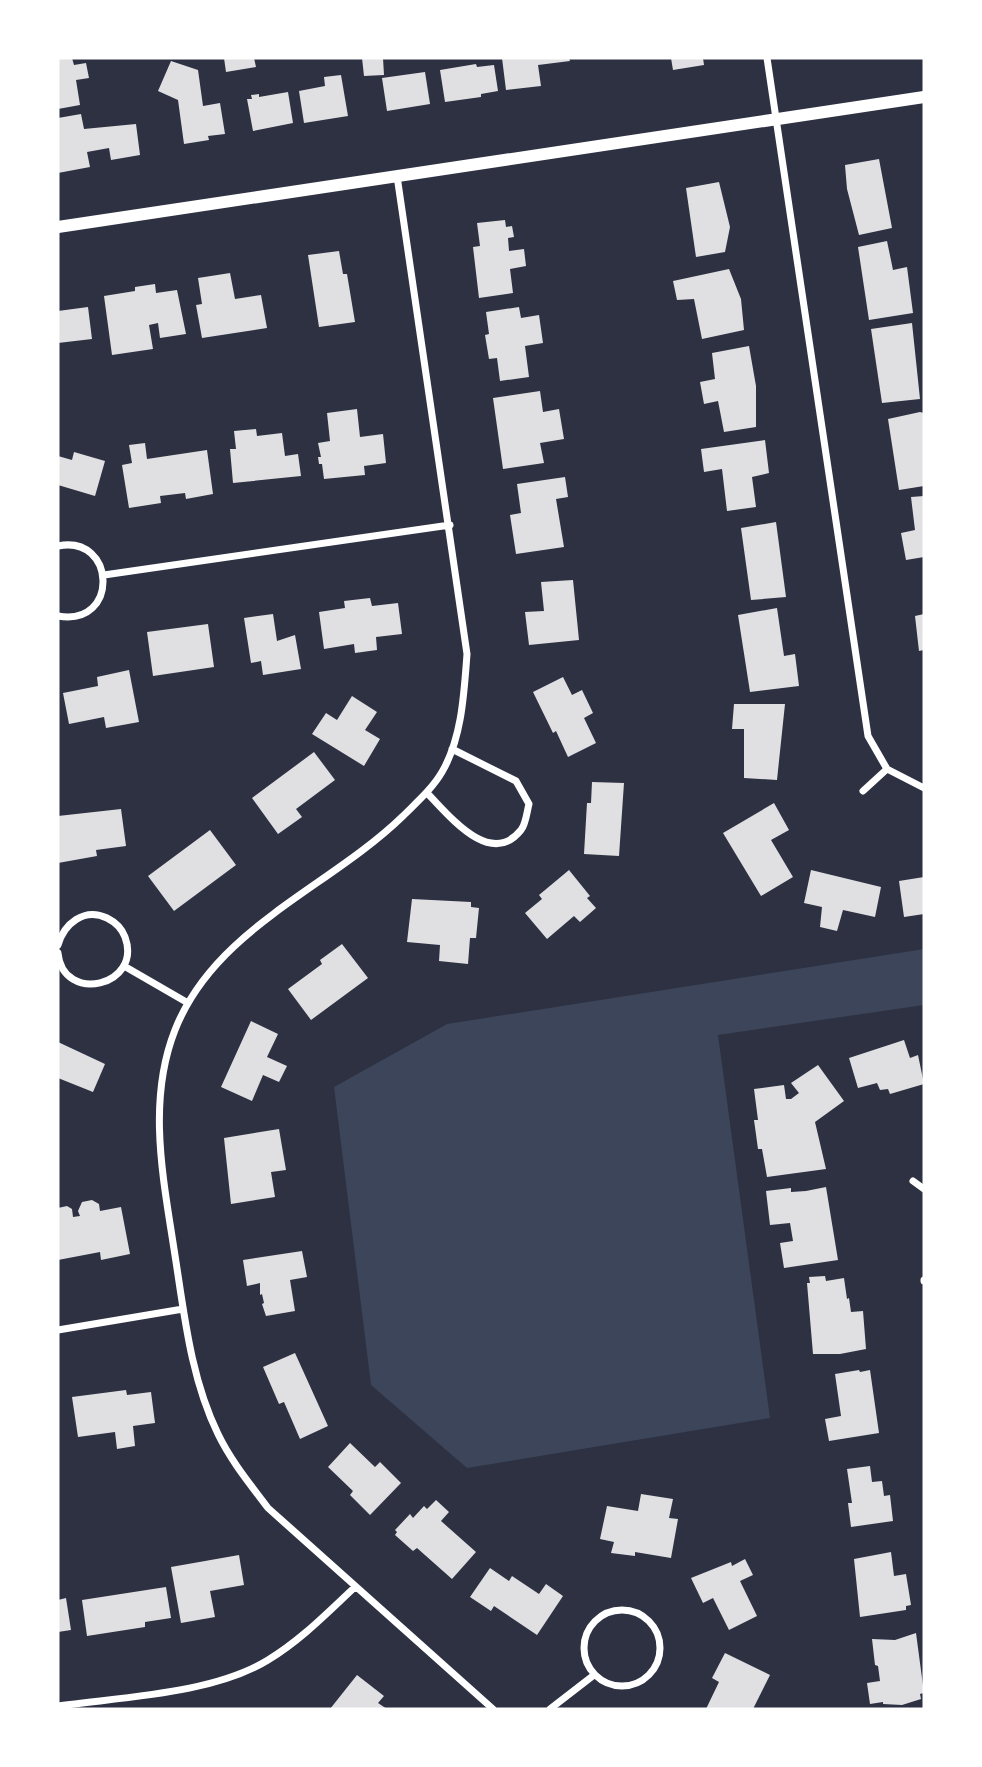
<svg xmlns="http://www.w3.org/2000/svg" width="982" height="1767" font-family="'Source Serif 4',serif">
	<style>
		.green { fill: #3c4559 }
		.building { fill: #e0e0e3 }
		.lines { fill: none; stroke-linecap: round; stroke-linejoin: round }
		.minor { stroke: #fff; stroke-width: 7 }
		.tertiary { stroke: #fff; stroke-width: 12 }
	</style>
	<rect width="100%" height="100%" fill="#2d3142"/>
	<path class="green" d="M924 949V1005L718 1035 770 1418 467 1468 371 1385 334 1087 447 1024Z"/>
	<path class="building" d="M58 58H72L74 65 86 63 89 78 76 80 80 105 58 109Z
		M224 58H254L256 67 226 72Z
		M362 58H383L384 75 364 76Z
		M502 58H569L570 61 538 65 541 86 506 90Z
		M671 58H703L704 65 673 70Z
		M171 61 198 70 203 106 220 103 225 134 208 136 209 140 184 144 178 100 158 91Z
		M476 64 477 67 494 65 498 91 481 94V97L445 102 440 70Z
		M425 72 430 104 387 111 382 78Z
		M341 75 348 116 304 123 299 91 325 86 324 77Z
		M288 92 293 123 253 131 247 99H252L251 95 259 94V97Z
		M81 114 84 129 136 124 140 155 111 160 109 148 87 152 90 167 58 173V118Z
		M879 159 892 228 859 235 847 189 845 165Z
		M719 182 730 227 725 252 696 257 686 188Z
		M505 220 506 227 512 226 514 237 508 238 509 251 524 249 526 266 510 269 513 293 479 298 473 247 480 246 477 223Z
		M887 241 893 270 907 267 913 313 869 320 858 247Z
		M339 251 343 274H347L355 322 319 327 308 255Z
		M729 269 741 299 744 330 702 339 694 299 677 300 673 281Z
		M230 273 235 299 261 295 267 328 202 338 196 305 202 304 198 278Z
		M155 284 156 293 177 290 186 334 160 338 158 323 149 325 153 349 112 355 104 296 135 291V287Z
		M88 307 92 339 58 343V311Z
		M519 307 521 318 539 315 543 343 525 346 529 377 500 381 497 358 489 359 485 335 489 334 486 312Z
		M912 323 920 399 882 403 871 329Z
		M749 346 756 386V427L724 432 718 401 704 404 700 382 715 379 712 353Z
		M540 391 543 412 559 409 564 439 540 443 544 463 503 469 493 398Z
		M357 409 360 437 383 434 386 463 364 466 365 475 324 479 322 464H319L318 457H321L318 443 330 441 327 413Z
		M920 412 924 413V486L899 490 888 419Z
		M256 429 257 436 282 433 285 456 298 454 301 476 233 483 230 449H236L234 431Z
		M765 440 769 473 752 477 756 507 727 511 722 469 704 472 701 449Z
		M145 443 147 459 207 450 213 494 186 499 185 493 160 496 161 503 129 508 122 465 132 463 129 445Z
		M74 452 105 461 95 496 58 485V456L72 460Z
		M565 477 568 497 556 499 564 547 516 554 510 515 521 513 517 484Z
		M924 496V557L906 560 901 533 915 530 911 497Z
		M776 522 786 597 751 600 741 528Z
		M573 580 579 640 529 645 525 612 544 611 541 582Z
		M370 598 372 606 398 603 402 634 376 637 377 650 355 653 354 644 324 649 319 612 345 608 344 601Z
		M777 608 784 656 795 654 799 686 750 692 738 615Z
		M273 614 277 641 295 635 301 669 263 675 261 661 251 663 244 618Z
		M924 614V650L919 651 915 616Z
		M208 624 214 667 153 676 147 632Z
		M129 670 139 722 106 728 104 717 69 724 63 693 98 686 97 677Z
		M563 677 572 695 582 690 593 713 584 718 596 743 568 757 556 731 553 733 533 692Z
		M352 696 377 712 365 730 380 739 364 766 312 734 326 713 337 720Z
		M734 704H785L777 780 744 778V729H732Z
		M314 752 335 780 296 809 302 817 278 834 252 798Z
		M592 782 624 783 619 856 584 854 587 803H591Z
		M774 803 789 830 771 840 793 877 761 896 723 833Z
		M121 809 126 846 96 850 97 856 58 863V816Z
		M210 830 236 865 174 911 148 876Z
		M569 870 590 896 587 898 596 908 580 922 574 916 547 939 525 913 542 899 539 895Z
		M811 870 881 887 875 917 843 910 837 931 820 927 822 907 804 903Z
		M924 877V914L904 917 899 881Z
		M412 899 471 902V907L479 908 476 938H470L468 964 439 961 440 945 407 942Z
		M342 944 368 978 311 1020 288 989 322 964 320 960Z
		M251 1021 278 1034 267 1057 287 1066 279 1082 263 1075 252 1101 221 1087Z
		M904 1040 910 1058 918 1055 924 1084 890 1094 888 1089 880 1090 877 1083 858 1088 849 1058Z
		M58 1042 105 1064 93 1092 58 1078Z
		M818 1065 844 1101 815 1122 826 1169 767 1177 762 1149H758L754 1120H758L754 1089 784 1085 786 1099H791L799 1093 791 1083Z
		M279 1129 286 1170 271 1172 275 1197 231 1204 224 1138Z
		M826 1187 838 1260 784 1268 780 1243 793 1241 790 1223 770 1225 766 1191 791 1188V1192L806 1191Z
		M92 1200 99 1204 100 1211 121 1207 130 1254 101 1260 100 1252 58 1260V1208L67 1206 72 1209 73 1217 80 1216 78 1211 82 1202Z
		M302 1251 307 1277 290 1280 295 1311 266 1316 262 1304 264 1303 262 1294 260 1295V1283L247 1286 243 1260Z
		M825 1276 826 1281 844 1278 847 1299 849 1298 851 1312 863 1311 866 1349 840 1354H813L807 1283H810L809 1277Z
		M295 1353 328 1426 300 1439 284 1402 279 1404 263 1367Z
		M859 1370 860 1372 870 1370 879 1433 829 1441 825 1419 841 1416 835 1374Z
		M126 1390 127 1395 151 1392 155 1423 133 1426 135 1446 117 1449 115 1432 78 1437 72 1397Z
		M350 1443 375 1467 380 1462 401 1483 370 1515 350 1495 353 1491 328 1467Z
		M870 1466 872 1482 882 1481 884 1496 890 1495 893 1521 851 1527 848 1503H852L847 1469Z
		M641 1494 673 1499 669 1518 678 1519 671 1558 635 1552V1556L611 1553 614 1542 600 1539 607 1506 638 1511Z
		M436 1500 449 1512 441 1521 476 1552 452 1579 417 1548 413 1551 395 1535 397 1532 395 1530 410 1514 413 1518 424 1506 427 1509Z
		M891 1552 894 1576 906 1574 911 1605 906 1606V1610L860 1617 854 1559Z
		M239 1555 244 1585 210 1591 215 1617 181 1623 171 1567Z
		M745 1559 753 1575 740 1581 757 1616 729 1630 713 1598 703 1603 691 1578 731 1562 732 1566Z
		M490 1568 509 1581 512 1576 539 1594 546 1584 563 1596 537 1635 494 1606 491 1611 470 1597Z
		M166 1587 171 1618 145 1622V1627L87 1636 82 1600Z
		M66 1598 71 1630 58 1632V1600Z
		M916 1633 924 1693 920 1694 921 1699 902 1705 883 1704V1702L870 1704 867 1683 880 1681 878 1666 875 1665 872 1639 895 1640Z
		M725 1653 770 1675 753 1709H706L719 1682 712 1678Z
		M357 1675 384 1696 378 1703 387 1709H330Z"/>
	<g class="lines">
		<path class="minor" d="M767 58 868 736 887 769
			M397 176 467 654C464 693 462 738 442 772 432 789 417 802 403 816 329 888 215 928 175 1030 147 1101 163 1177 174 1249 184 1311 190 1377 218 1434 231 1461 250 1484 268 1508L493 1709
			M58 546C116 534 120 627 58 616
			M104 575 450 525
			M887 769 924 788
			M863 791 887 769
			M427 793C448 814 490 869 521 830 526 824 527 811 529 804L516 781 452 749
			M58 945C64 924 84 907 107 918 115 922 122 929 125 937 143 986 63 1005 58 953
			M124 966 188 1003
			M913 1181 924 1189
			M924 1280V1281
			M58 1330 183 1309
			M584 1648a38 38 0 1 1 76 0a38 38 0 1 1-76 0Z
			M58 1706C122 1697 213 1694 268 1660 301 1640 327 1613 355 1587
			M550 1709 594 1675"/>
		<path class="tertiary" d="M58 227 924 97"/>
	</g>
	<rect width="982" height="1767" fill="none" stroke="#ffffff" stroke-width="119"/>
</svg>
